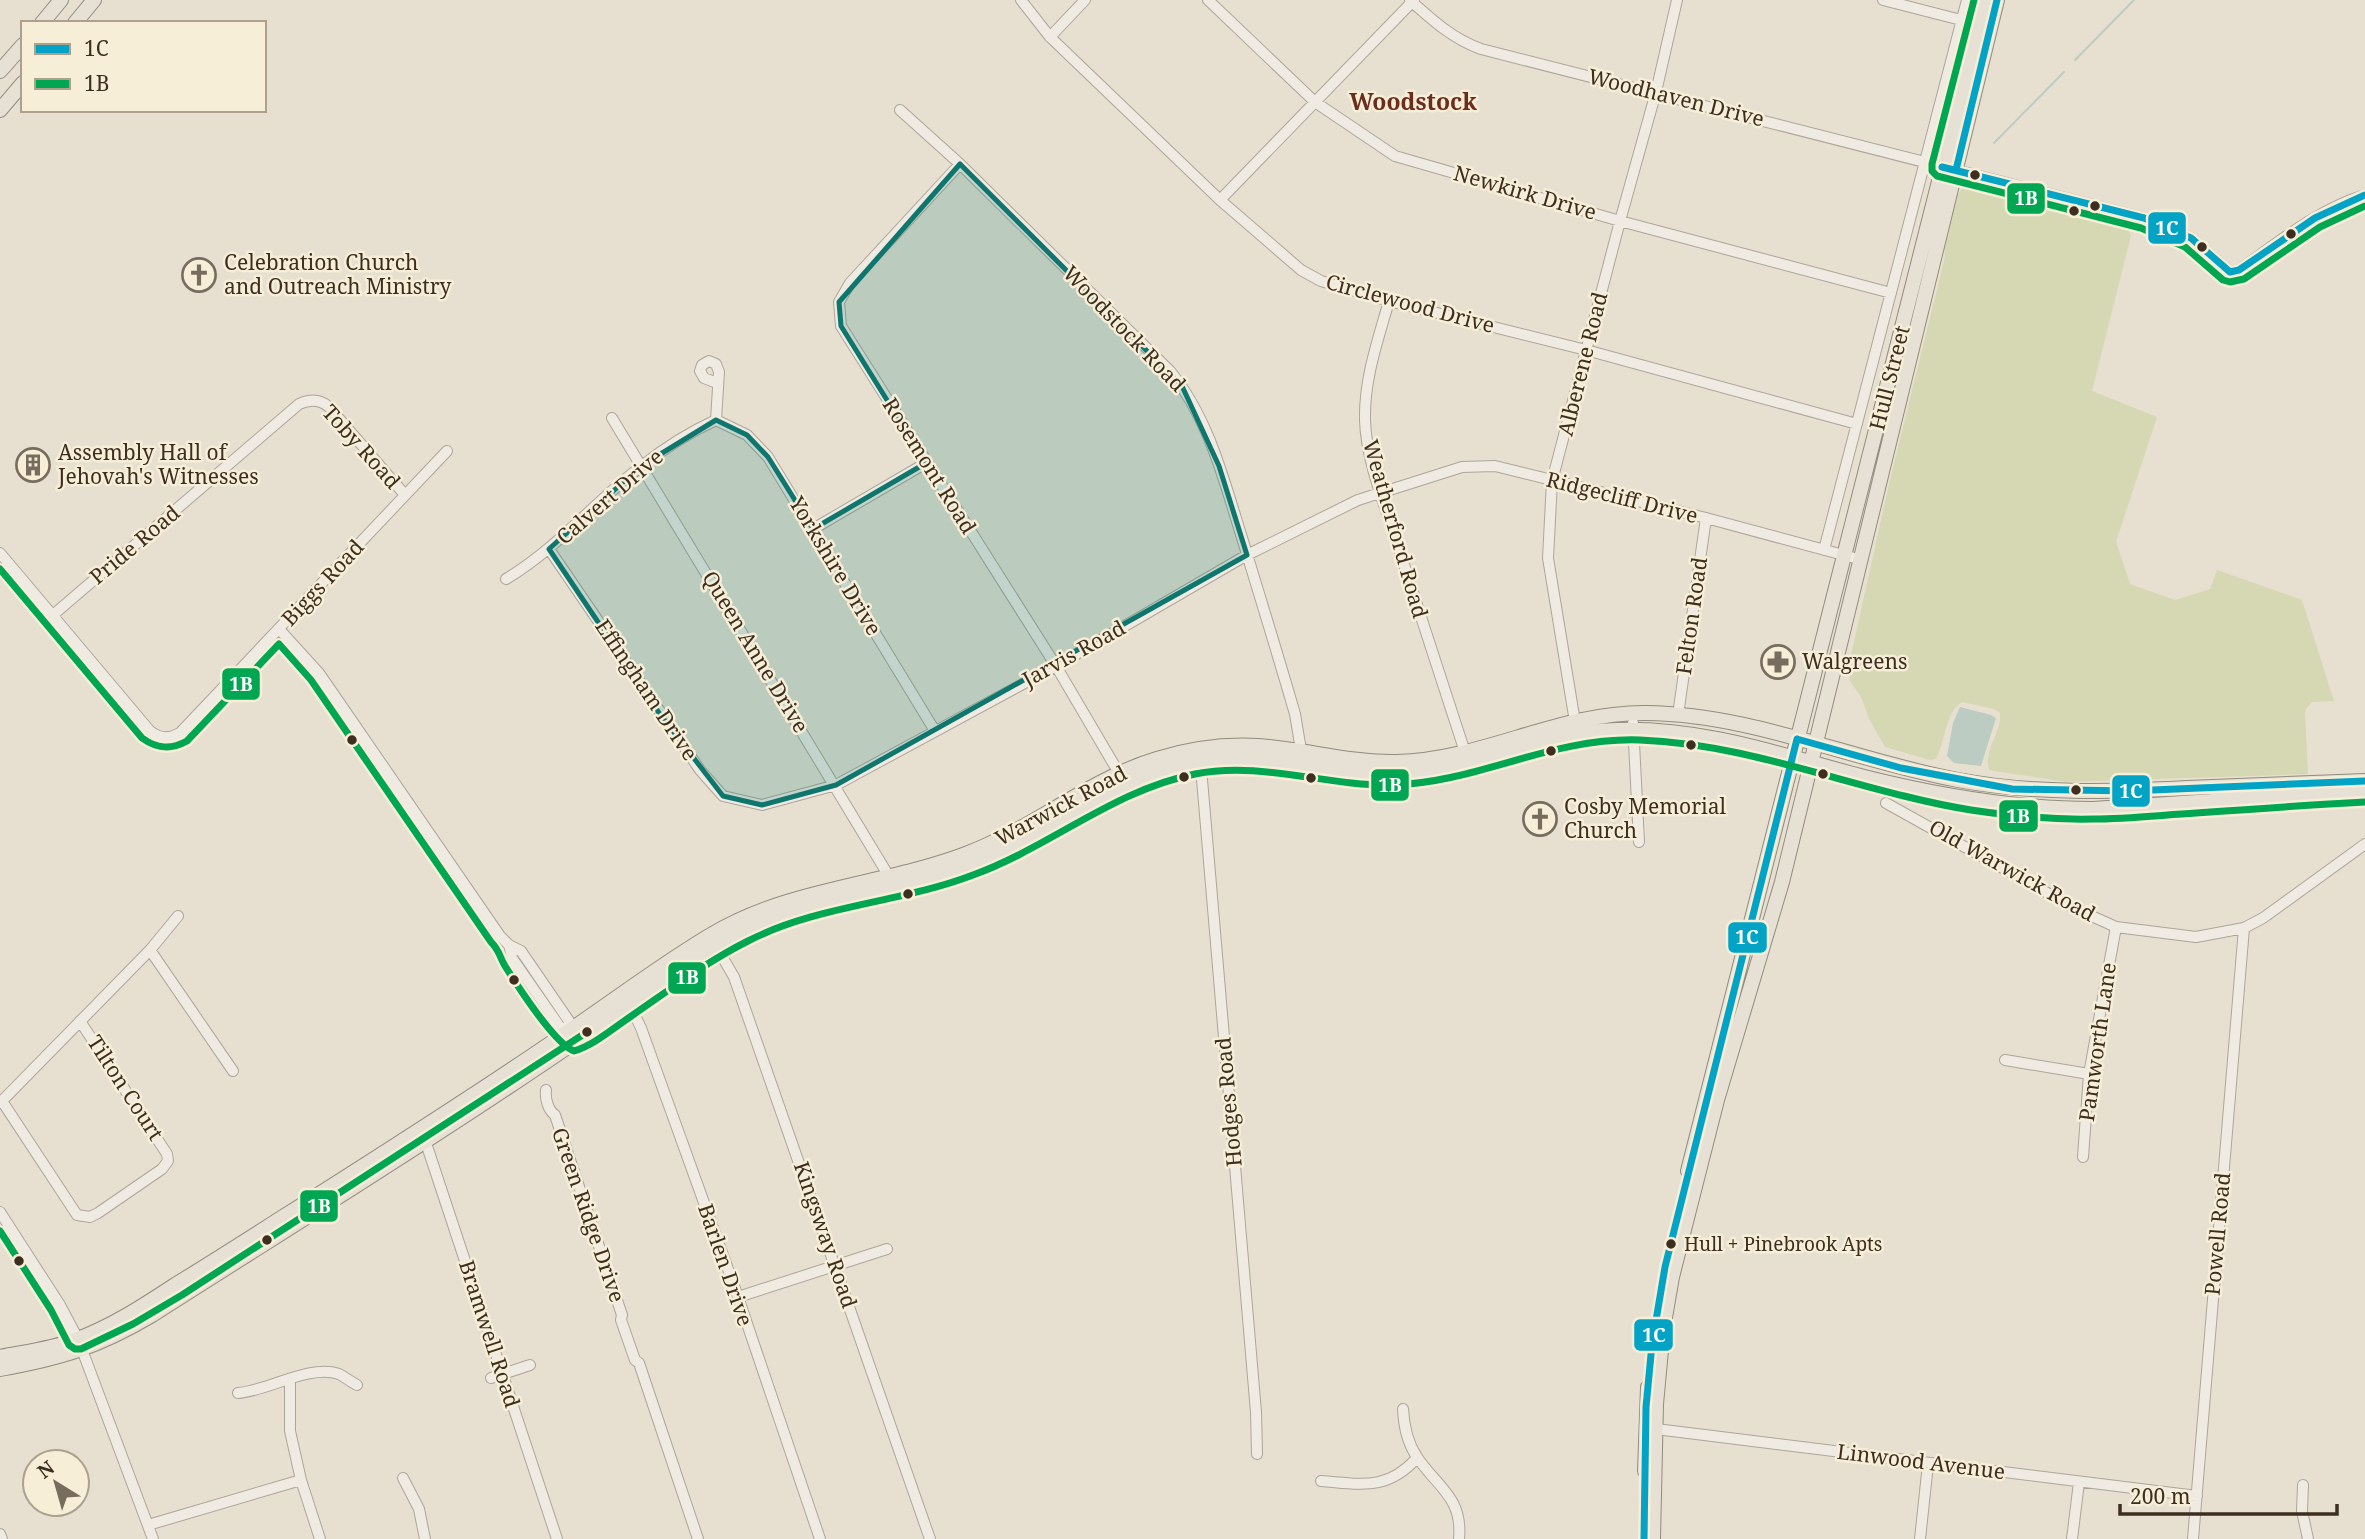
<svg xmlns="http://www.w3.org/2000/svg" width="2365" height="1539" font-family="'Noto Serif',serif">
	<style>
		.green { fill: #d6d7b3 }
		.water { fill: #bcccc2 }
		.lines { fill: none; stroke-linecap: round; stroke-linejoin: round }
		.stream { stroke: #bcccc2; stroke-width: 2 }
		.minor-casing { stroke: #ada599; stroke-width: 12 }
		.major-casing { stroke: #928b80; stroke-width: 16 }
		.minor { stroke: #efebe3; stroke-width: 10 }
		.major { stroke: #e6e1d4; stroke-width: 14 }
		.bus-1-casing { stroke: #f7eed8; stroke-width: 12 }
		.bus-2-casing { stroke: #f7eed8; stroke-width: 12 }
		.bus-1 { stroke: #03a3c5; stroke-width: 7 }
		.bus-2 { stroke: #00a651; stroke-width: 7 }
		.marked { fill: #0f766e; fill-opacity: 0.2; stroke: #0f766e; stroke-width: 5; stroke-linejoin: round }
		.bus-dot { fill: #3d2e20; stroke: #f7eed8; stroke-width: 2.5 }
		.labels { text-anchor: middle; stroke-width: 5; stroke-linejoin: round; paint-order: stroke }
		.bus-label { font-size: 19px; fill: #3d2e20; stroke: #f7eed8; text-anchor: start }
		.street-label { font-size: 21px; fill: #3d2e20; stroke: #f7eed8 }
		.poi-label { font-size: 21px; fill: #3d2e20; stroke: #f7eed8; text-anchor: start }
		.neighbourhood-label { font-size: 23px; font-weight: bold; fill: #6b2e1e; stroke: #f7eed8 }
		.line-badge { stroke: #f7eed8; stroke-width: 2.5 }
		.badge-label { font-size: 19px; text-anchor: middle; font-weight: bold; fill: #fff }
	</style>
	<rect width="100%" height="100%" fill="#e7e0d1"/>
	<path class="green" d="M1963 188H1972L2082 215 2129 224 2128 229 2131 236 2092 391 2157 417 2116 542 2130 584 2175 600 2210 589 2217 570 2302 600 2334 701 2312 702 2305 710 2308 774 2066 782 1994 771 1989 770C1983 749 2002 733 2000 713L1994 709 1962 702C1945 712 1945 743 1936 759L1930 760 1885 747 1869 719 1861 697 1850 681 1849 664 1889 484 1945 257C1942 241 1951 199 1963 188Z"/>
	<path class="water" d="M1960 707 1991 715 1996 718 1981 766 1954 763 1947 756 1953 723Z"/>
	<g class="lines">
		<path class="stream" d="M2075 60 2134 0
			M1994 143 2064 72"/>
		<g class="minor-casing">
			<path id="minor" d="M1021 0 1050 37 1220 200 1301 270 1321 281 1389 301 1586 350 1857 424
				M1208 0 1315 102 1395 156 1620 221 1891 293
				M1410 0C1432 20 1453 39 1481 49L2144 218 2191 238 2230 272 2239 270C2278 243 2318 209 2365 195
				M1883 0 1961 20
				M1050 37 1085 0
				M900 110 960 164 1170 371C1207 416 1222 473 1239 528 1258 590 1277 652 1295 714L1302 756
				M960 164 850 283 839 302 841 326 1056 666 1123 780
				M1220 200 1414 0
				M1389 301C1378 340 1364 379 1365 420 1366 460 1385 506 1397 543 1419 611 1441 678 1463 746L1461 753
				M612 418 893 883
				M716 420 747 435 768 457 935 731
				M716 420 719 372 716 364 709 361 702 365 700 371 704 378 717 383
				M813 529 926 463
				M549 549 700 770 723 796 762 805 836 785 1056 666 1247 555 1358 500 1462 467 1495 466 1706 518 1862 560
				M1824 550 1967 0
				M0 553 150 731C161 739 169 739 180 733L447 451
				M506 579C558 548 595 501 643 465 666 447 690 432 716 420
				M53 615 299 404C310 399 320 399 329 407L405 495
				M279 629 319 673 500 936 509 945 521 951 569 1021 568 1031
				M1678 715 1706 518
				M1633 723 1639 842
				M1576 728 1548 558 1552 481 1620 221 1656 92 1677 0
				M1200 756 1256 1412 1257 1454
				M1886 803 2076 909 2116 927 2196 937 2244 928 2263 918 2365 844
				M713 941 734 977 930 1539
				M509 945 512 958 560 1027 568 1031 572 1036
				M150 950 233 1071
				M627 999 641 1028 738 1297 820 1539
				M2005 1060 2089 1074
				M546 1090C545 1099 548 1110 555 1115L622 1315 621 1320 635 1360 639 1363 698 1539
				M2 1101 77 1215 90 1217 98 1213 162 1169 168 1161 167 1154 80 1021
				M0 1103 150 950 178 916
				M423 1134 557 1539
				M2083 1157 2089 1074 2116 927
				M0 1212 60 1305 78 1339 153 1539
				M738 1297 887 1249
				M491 1378 530 1365
				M290 1379V1431L301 1480 320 1539
				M238 1393C268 1391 309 1364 339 1374 345 1377 351 1382 357 1385
				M1403 1409C1404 1427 1407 1442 1417 1457 1437 1487 1463 1497 1459 1539
				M1648 1428 2197 1496
				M403 1478 419 1509 425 1539
				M1321 1481C1362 1484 1387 1491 1417 1458
				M2303 1485 2302 1511 2308 1539
				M148 1525 301 1480
				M0 1534 2 1539
				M1920 1539 1928 1464
				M2072 1539 2079 1482
				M2193 1539 2244 928"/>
		</g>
		<g class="major-casing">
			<path id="major" d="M42 23 61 0
				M75 23 94 0
				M0 71 23 45
				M0 110 23 83
				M1688 1171 1985 0
				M0 1357C25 1352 51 1349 75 1340 111 1327 143 1306 175 1285 211 1263 247 1240 283 1217 373 1160 463 1103 551 1043 604 1008 654 969 709 936 788 888 879 886 963 855 1032 830 1087 780 1157 759 1189 749 1224 744 1258 746 1305 749 1350 763 1397 762 1483 760 1559 712 1646 713 1753 714 1854 761 1958 780 2033 794 2110 792 2187 788 2246 786 2306 783 2365 781
				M0 1369C61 1358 98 1347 152 1315 271 1239 391 1165 508 1087 558 1054 607 1020 657 986 686 966 714 945 746 929 819 894 904 893 979 862 1047 834 1105 782 1179 766 1206 760 1234 757 1262 759 1315 764 1367 779 1420 772 1487 764 1548 732 1616 730 1702 727 1781 755 1864 777 1940 796 2015 809 2093 809L2365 791
				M1645 1471 1648 1387
				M1653 1539 1656 1404 1663 1329 1672 1277 1717 1100 1782 882 1997 0"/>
		</g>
		<use href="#minor" class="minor"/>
		<use href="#major" class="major"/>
		<g class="bus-1-casing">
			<path id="bus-1" d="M1942 167 2144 218 2191 238 2230 272 2239 270 2315 218 2365 195
				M1956 170 1997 0
				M1797 739 1901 768 2012 789 2129 791 2365 781
				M1644 1539 1646 1407 1652 1344 1665 1267 1797 739"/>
		</g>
		<g class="bus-2-casing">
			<path id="bus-2" d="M1974 0 1932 164V171L1937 176 2141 228 2185 247 2223 280 2230 282 2244 279 2320 227 2365 206
				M0 569 142 738C157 749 171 750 187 741L279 644 311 680 491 942C500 951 499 956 505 966 517 985 555 1044 574 1051 594 1045 612 1029 630 1017 668 991 706 962 748 941 818 905 900 903 973 875 1050 847 1114 790 1195 774 1260 761 1326 786 1391 785 1478 783 1550 737 1640 740 1753 744 1860 792 1971 810 2011 816 2052 820 2093 819 2127 819 2162 815 2196 813 2252 809 2309 805 2365 802
				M0 1231 51 1310 69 1345 75 1349H81L133 1324 182 1295 587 1032"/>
		</g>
		<use href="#bus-1" class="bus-1"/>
		<use href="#bus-2" class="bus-2"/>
	</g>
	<path class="marked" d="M960 164 1182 386 1219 466 1247 555 836 785 762 805 723 796 659 713 549 549 641 466 716 420 747 435 768 457 813 529 926 463 841 326 839 302Z"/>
	<defs>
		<g id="church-ring" transform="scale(1.75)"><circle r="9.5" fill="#f7eed8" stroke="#786c5e" stroke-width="1.5"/><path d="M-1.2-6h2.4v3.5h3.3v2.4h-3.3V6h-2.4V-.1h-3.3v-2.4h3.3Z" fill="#786c5e"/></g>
		<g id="building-ring" transform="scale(1.75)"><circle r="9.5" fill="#f7eed8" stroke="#786c5e" stroke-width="1.5"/><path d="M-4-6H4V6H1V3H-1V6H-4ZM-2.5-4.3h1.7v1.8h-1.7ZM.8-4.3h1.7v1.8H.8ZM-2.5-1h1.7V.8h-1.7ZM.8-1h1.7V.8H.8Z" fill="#786c5e"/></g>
		<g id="pharmacy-ring" transform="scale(1.75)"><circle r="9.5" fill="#f7eed8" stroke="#786c5e" stroke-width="1.5"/><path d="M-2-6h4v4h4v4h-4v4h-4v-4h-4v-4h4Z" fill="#786c5e"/></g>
	</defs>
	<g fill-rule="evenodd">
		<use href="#church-ring" x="199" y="275"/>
		<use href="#building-ring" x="33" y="465"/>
		<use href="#pharmacy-ring" x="1778" y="662"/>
		<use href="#church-ring" x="1540" y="819"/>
	</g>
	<g class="bus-dot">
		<circle cx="1975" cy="175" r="6"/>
		<circle cx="2095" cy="206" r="6"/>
		<circle cx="2074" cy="211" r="6"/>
		<circle cx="2291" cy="234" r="6"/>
		<circle cx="2202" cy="247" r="6"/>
		<circle cx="352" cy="740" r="6"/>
		<circle cx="1691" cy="745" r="6"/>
		<circle cx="1551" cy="751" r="6"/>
		<circle cx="1823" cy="774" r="6"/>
		<circle cx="1184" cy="777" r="6"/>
		<circle cx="1311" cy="778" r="6"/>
		<circle cx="2076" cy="790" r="6"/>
		<circle cx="908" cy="894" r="6"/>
		<circle cx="514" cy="980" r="6"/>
		<circle cx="587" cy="1032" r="6"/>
		<circle cx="267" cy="1240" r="6"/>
		<circle cx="1671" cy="1244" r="6"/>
		<circle cx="19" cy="1261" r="6"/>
	</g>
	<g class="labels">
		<g class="bus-label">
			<text x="1684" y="1251">Hull + Pinebrook Apts</text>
		</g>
		<g class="street-label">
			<text transform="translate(1676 98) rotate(14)" y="7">Woodhaven Drive</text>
			<text transform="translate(1525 193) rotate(16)" y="7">Newkirk Drive</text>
			<text transform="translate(1410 304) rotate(15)" y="7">Circlewood Drive</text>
			<text transform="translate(1124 329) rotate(46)" y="7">Woodstock Road</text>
			<text transform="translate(1583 364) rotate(-76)" y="7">Alberene Road</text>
			<text transform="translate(1890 378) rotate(-76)" y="7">Hull Street</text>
			<text transform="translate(361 447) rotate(48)" y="7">Toby Road</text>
			<text transform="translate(929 466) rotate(58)" y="7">Rosemont Road</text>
			<text transform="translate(610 497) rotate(-41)" y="7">Calvert Drive</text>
			<text transform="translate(1622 498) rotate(14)" y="7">Ridgecliff Drive</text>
			<text transform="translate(1395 529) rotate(74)" y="7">Weatherford Road</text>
			<text transform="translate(135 545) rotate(-40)" y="7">Pride Road</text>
			<text transform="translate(835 566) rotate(59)" y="7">Yorkshire Drive</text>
			<text transform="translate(323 583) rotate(-47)" y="7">Biggs Road</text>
			<text transform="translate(1692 616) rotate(-82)" y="7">Felton Road</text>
			<text transform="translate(755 652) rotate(59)" y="7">Queen Anne Drive</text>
			<text transform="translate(1074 654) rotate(-29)" y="7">Jarvis Road</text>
			<text transform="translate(646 690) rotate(56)" y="7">Effingham Drive</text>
			<text transform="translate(1061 806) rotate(-28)" y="7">Warwick Road</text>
			<text transform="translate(2012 871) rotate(29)" y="7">Old Warwick Road</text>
			<text transform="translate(2098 1042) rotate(-82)" y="7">Pamworth Lane</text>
			<text transform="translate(125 1088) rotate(57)" y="7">Tilton Court</text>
			<text transform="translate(1229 1102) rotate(-95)" y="7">Hodges Road</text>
			<text transform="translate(588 1215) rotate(71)" y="7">Green Ridge Drive</text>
			<text transform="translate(2218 1234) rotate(-85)" y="7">Powell Road</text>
			<text transform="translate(825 1235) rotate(71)" y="7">Kingsway Road</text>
			<text transform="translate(725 1265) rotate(71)" y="7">Barlen Drive</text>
			<text transform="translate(489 1334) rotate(72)" y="7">Bramwell Road</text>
			<text transform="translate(1921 1462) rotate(7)" y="7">Linwood Avenue</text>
		</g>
		<g class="poi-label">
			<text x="224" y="270">Celebration Church<tspan x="224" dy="24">and Outreach Ministry</tspan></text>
			<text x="58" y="460">Assembly Hall of<tspan x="58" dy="24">Jehovah's Witnesses</tspan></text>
			<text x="1802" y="669">Walgreens</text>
			<text x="1564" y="814">Cosby Memorial<tspan x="1564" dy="24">Church</tspan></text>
		</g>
		<g class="neighbourhood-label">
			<text x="1413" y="110">Woodstock</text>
		</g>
	</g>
	<g class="line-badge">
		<rect x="2006" y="182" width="40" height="33" rx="7" fill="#00a651"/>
		<rect x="2147" y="211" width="40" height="34" rx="7" fill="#03a3c5"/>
		<rect x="221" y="667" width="40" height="34" rx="7" fill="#00a651"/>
		<rect x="1370" y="768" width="40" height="34" rx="7" fill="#00a651"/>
		<rect x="2111" y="774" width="40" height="34" rx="7" fill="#03a3c5"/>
		<rect x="1998" y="799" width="41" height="34" rx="7" fill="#00a651"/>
		<rect x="1727" y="921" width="41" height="33" rx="7" fill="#03a3c5"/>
		<rect x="667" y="961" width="40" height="34" rx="7" fill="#00a651"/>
		<rect x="299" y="1189" width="40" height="34" rx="7" fill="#00a651"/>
		<rect x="1633" y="1318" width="41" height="34" rx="7" fill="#03a3c5"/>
	</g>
	<g class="badge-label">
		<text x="2026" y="205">1B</text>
		<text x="2167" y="235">1C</text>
		<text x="241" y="691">1B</text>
		<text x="1390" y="792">1B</text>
		<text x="2131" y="798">1C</text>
		<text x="2018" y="823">1B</text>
		<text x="1747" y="944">1C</text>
		<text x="687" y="984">1B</text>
		<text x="319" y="1213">1B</text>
		<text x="1654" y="1342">1C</text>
	</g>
	<rect x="21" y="21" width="245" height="91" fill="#f7eed8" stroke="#ada18e" stroke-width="2"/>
	<rect x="35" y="44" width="35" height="10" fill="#03a3c5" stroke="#ada18e" stroke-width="2"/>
	<text x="84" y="56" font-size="21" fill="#3d2e20">1C</text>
	<rect x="35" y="79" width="35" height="10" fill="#00a651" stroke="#ada18e" stroke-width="2"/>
	<text x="84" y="91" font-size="21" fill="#3d2e20">1B</text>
	<g transform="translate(56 1483) rotate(323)"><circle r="33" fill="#f7eed8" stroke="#ada18e" stroke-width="2"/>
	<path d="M0-5L12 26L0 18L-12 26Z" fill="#786c5e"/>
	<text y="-10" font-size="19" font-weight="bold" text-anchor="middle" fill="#3d2e20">N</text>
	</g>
	<path d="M2120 1504v10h217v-10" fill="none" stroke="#3d2e20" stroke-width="3.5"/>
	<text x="2130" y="1504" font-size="21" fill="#3d2e20" stroke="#f7eed8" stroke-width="5" paint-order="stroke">200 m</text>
</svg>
